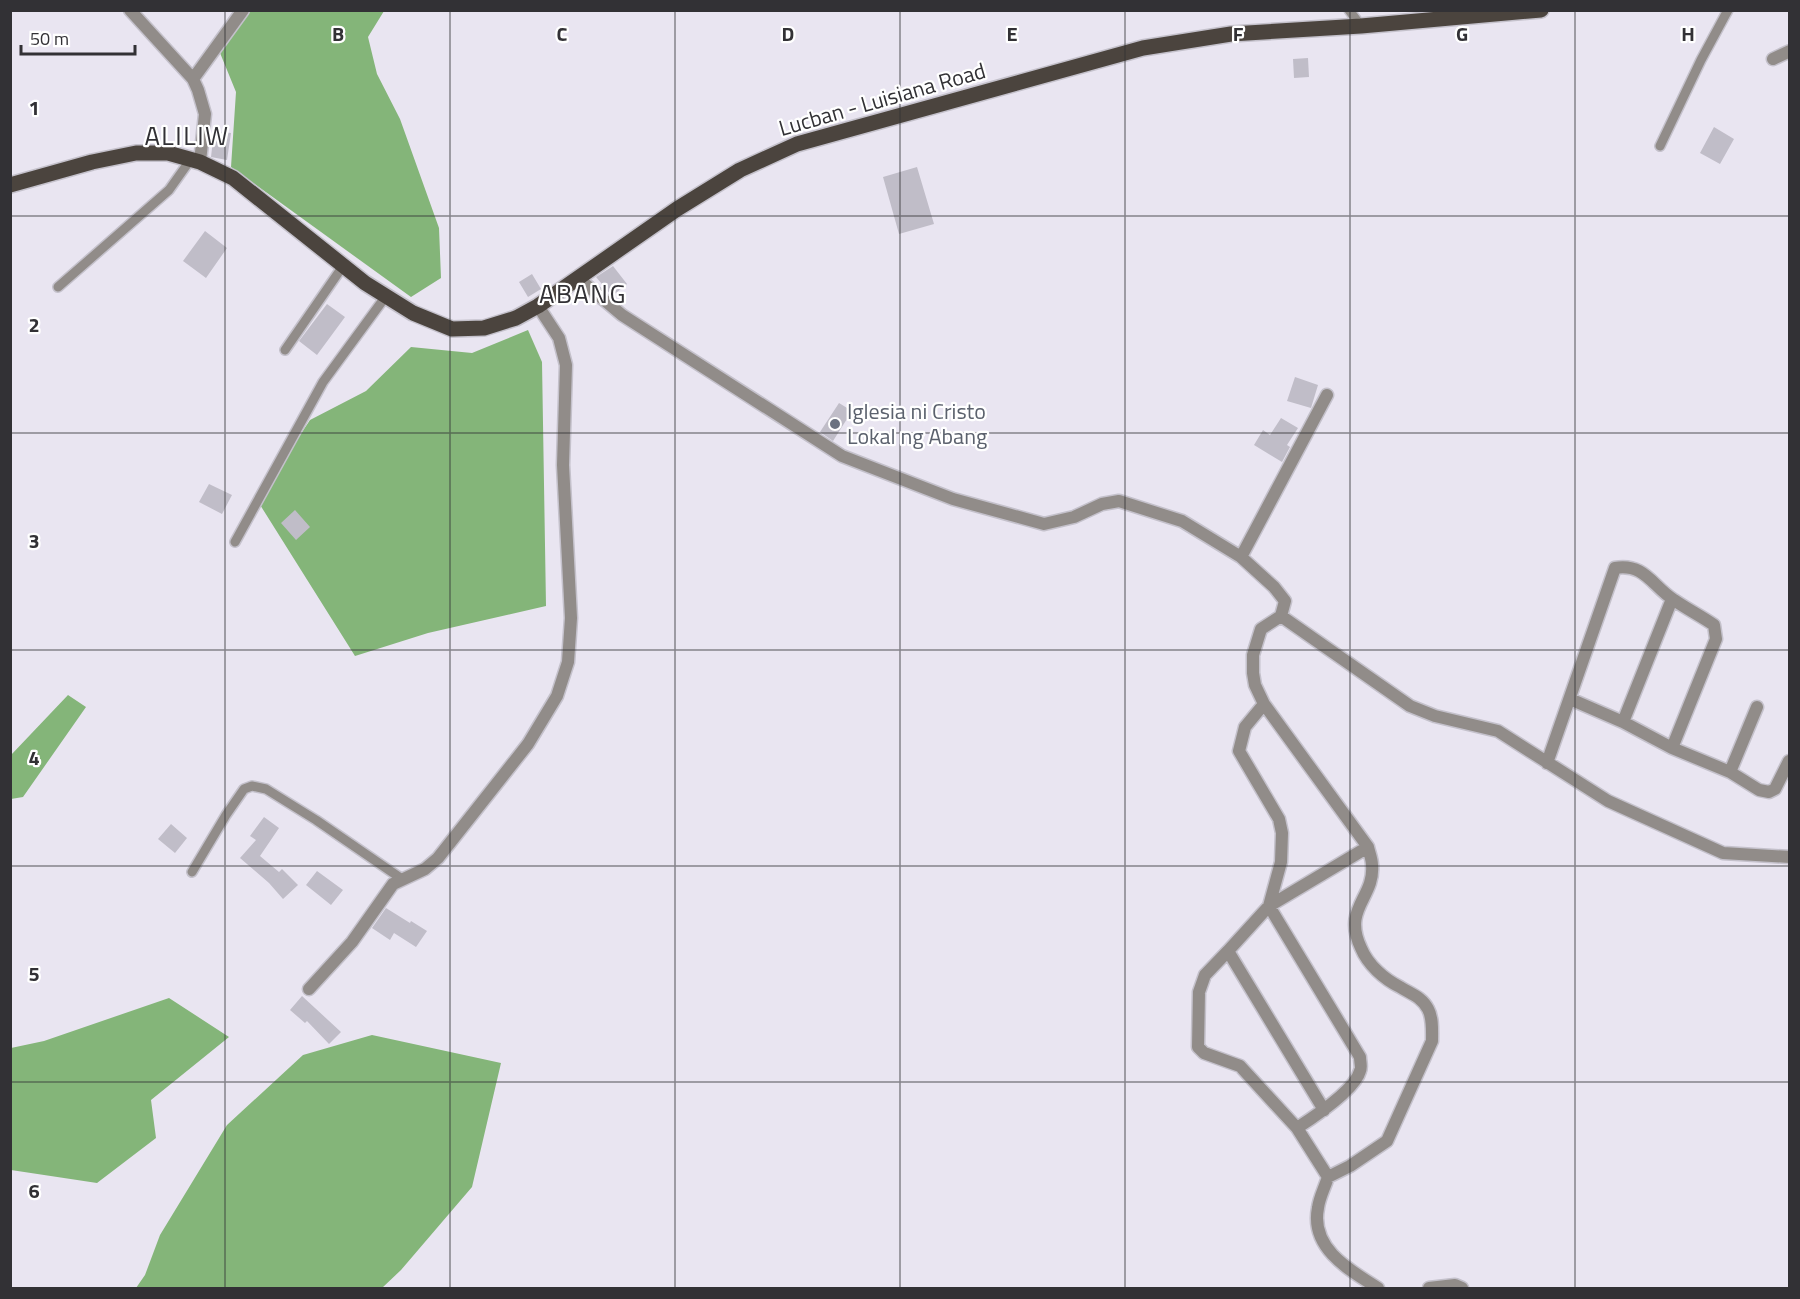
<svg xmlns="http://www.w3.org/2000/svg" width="1800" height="1299" font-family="'Titillium Web',sans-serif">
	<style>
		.forest { fill: #84b579 }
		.building { fill: #c0bdc8 }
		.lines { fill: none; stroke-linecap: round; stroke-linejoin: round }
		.lane-casing { stroke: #c4c1cb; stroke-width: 12 }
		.street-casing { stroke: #c4c1cb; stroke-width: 15 }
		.primary-casing { stroke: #c4c1cb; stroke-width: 18 }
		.lane { stroke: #918c89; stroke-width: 9 }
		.street { stroke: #918c89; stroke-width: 12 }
		.primary { stroke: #4b443e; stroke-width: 15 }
		.grid { fill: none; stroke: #323135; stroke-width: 1.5; stroke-opacity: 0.55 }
		.worship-dot { fill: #6b7280; stroke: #fff; stroke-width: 2 }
		.labels { text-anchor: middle; stroke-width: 4.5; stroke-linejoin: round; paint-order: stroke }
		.street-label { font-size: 22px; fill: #323135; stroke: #fff }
		.worship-label { font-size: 22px; fill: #5b616d; stroke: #fff; text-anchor: start }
		.quarter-label { font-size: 26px; letter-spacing: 1.5px; fill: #323135; stroke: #fff }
		.grid-label { font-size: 20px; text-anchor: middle; font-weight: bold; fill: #323135; stroke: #fff; stroke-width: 4.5; stroke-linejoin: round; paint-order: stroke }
	</style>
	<rect width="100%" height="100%" fill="#e9e5f1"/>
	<path class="forest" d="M248 11H384L368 37 377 74 400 119 439 228 441 278 411 297 231 167 236 92 218 48Z
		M528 330 542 362 546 606 428 633 355 656 257 500 310 420 366 391 411 347 472 353Z
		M68 695 86 707 23 797 11 799V755Z
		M169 998 229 1037 151 1100 156 1138 97 1183 11 1170V1048L44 1041Z
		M372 1035 501 1063 472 1187 401 1270 382 1288H136L145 1275 160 1235 227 1125 303 1055Z"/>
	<path class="building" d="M1308 58 1309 77 1294 78 1293 59Z
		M1714 127 1734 139 1720 164 1700 153Z
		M214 131 231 133 227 160 211 157Z
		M917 167 934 224 899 234 883 177Z
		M205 231 227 248 206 278 183 261Z
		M613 266 627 284 612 296 596 277Z
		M532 274 541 289 528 297 519 282Z
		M327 304 345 317 317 355 299 341Z
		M1295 377 1318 385 1311 408 1287 401Z
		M839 403 852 411 833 441 820 432Z
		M1281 418 1298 428 1287 445 1290 447 1282 462 1254 445 1263 430 1270 435Z
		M209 484 232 495 222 514 199 502Z
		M295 510 310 527 296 540 281 523Z
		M264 817 279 828 260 856 279 872 282 869 298 885 283 899 269 883 240 858 256 840 250 836Z
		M171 824 187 838 175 853 158 839Z
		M317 871 343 890 331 905 306 885Z
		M386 908 410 923 411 921 427 931 416 947 394 933 390 940 372 928Z
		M302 996 341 1032 329 1044 307 1021 305 1023 290 1010Z"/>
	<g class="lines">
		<g class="lane-casing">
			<path id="lane" d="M1349 10 1361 26
				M1660 146 1701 60 1728 10
				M58 287 169 190 191 159
				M285 350 343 266
				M235 542 323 382 386 296
				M192 872 226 815 244 789 252 786 266 789 316 820 402 879"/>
		</g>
		<g class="street-casing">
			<path id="street" d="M130 10 193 79
				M1773 59 1790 51
				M200 162 205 114 198 90 193 79 243 10
				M578 278 622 315 842 456 953 499 1044 524 1074 517 1102 504 1119 501 1182 521 1241 557 1274 587 1285 601 1281 616 1261 629 1253 655V673L1255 685 1264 704 1368 847C1369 852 1372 859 1372 865 1375 898 1342 908 1361 948 1368 965 1384 979 1400 987 1411 994 1422 997 1428 1009 1433 1018 1432 1031 1432 1041L1387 1141 1350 1166 1328 1177C1325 1187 1319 1198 1318 1208 1310 1248 1349 1270 1378 1288
				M1241 557 1327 395
				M1281 616 1410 706 1435 716 1498 731 1608 801 1723 853 1790 857
				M1570 699 1623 722 1672 748 1730 772 1759 790 1769 792 1775 789 1789 761
				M1264 704 1245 727 1239 751 1279 819 1282 833 1281 862 1269 906 1360 1057C1360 1062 1362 1068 1360 1071 1355 1090 1314 1117 1297 1128
				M1623 722 1672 599
				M1547 763 1615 568C1645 563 1652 586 1674 600 1687 609 1701 616 1714 625L1716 639 1672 748
				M1730 772 1757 707
				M1228 951 1205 975 1199 992 1198 1047 1204 1053 1240 1066 1297 1128 1328 1177
				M309 989 352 942 393 884 425 869 438 858 528 744 557 696 568 662 571 618 563 465 566 365 559 338 538 306
				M1324 1110 1228 951 1269 906 1368 847
				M1429 1288 1455 1285 1462 1288"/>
		</g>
		<g class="primary-casing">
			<path id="primary" d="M10 185 92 162 136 153H168L200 162 233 178 365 283 413 313 452 329 484 328 516 318 538 306 677 209 740 170 797 144 1143 48 1231 34 1361 26 1541 10"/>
		</g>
		<use href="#lane" class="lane"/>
		<use href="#street" class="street"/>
		<use href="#primary" class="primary"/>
	</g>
	<path class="grid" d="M225 10V1288M450 10V1288M675 10V1288M900 10V1288M1125 10V1288M1350 10V1288M1575 10V1288M10 216H1790M10 433H1790M10 650H1790M10 866H1790M10 1082H1790"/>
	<circle class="worship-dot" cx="835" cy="424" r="6"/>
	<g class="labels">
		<g class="street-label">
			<text transform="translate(882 99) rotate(-16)" y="8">Lucban - Luisiana Road</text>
		</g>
		<g class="worship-label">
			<text x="847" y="419">Iglesia ni Cristo<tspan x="847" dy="25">Lokal ng Abang</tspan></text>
		</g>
		<g class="quarter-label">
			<text x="187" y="145">ALILIW</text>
			<text x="583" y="303">ABANG</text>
		</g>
	</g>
	<g class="grid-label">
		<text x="338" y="41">B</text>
		<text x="562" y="41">C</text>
		<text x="788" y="41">D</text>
		<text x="1012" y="41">E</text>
		<text x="1238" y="41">F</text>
		<text x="1462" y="41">G</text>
		<text x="1688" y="41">H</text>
		<text x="34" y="115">1</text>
		<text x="34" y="332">2</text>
		<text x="34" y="548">3</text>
		<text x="34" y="765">4</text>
		<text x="34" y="981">5</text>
		<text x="34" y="1198">6</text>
	</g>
	<rect width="1800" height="1299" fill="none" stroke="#323135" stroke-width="24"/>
	<path d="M21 45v9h114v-9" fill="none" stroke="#323135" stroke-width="3"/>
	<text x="30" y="45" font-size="18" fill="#323135" stroke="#ffffff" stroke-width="4.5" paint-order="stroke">50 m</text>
</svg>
